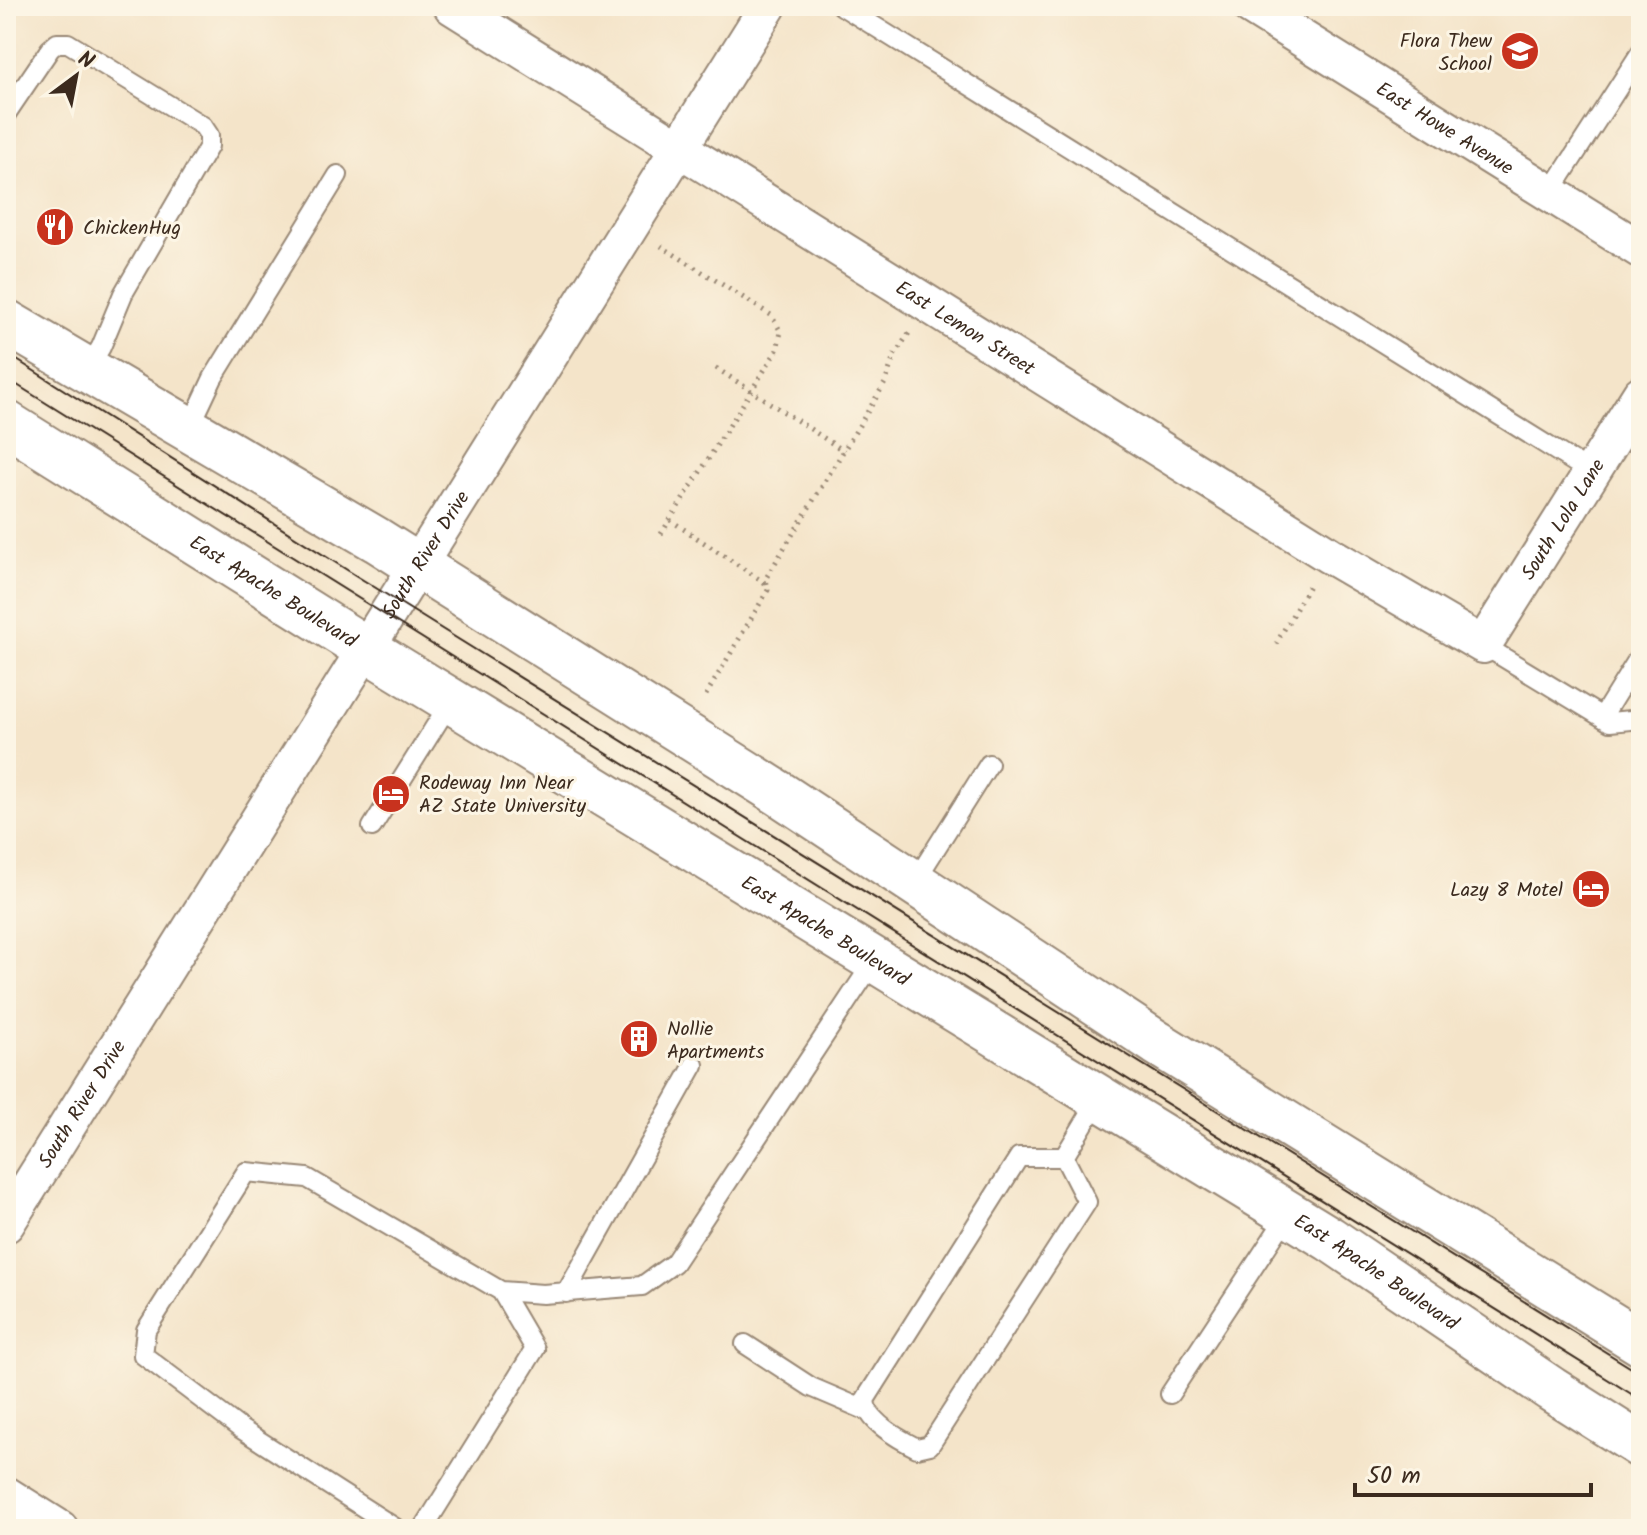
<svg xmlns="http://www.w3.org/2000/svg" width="1647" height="1535" font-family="Kalam,sans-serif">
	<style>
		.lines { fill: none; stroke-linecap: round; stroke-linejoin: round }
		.lane-casing { stroke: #988774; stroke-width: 22 }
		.street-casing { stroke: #988774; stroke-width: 40 }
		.primary-casing { stroke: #988774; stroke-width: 48 }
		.path { stroke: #988774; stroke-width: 5; stroke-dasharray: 2 6; stroke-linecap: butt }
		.lane { stroke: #fff; stroke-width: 18 }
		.street { stroke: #fff; stroke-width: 36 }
		.primary { stroke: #fff; stroke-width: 44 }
		.tram { stroke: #3b2a1e; stroke-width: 2 }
		.labels { text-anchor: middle; stroke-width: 6; stroke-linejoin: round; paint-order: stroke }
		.poi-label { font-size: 20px; fill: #3b2a1e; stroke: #fcf5e5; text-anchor: start }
		.street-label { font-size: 20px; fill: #3b2a1e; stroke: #fcf5e5 }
	</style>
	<rect width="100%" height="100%" fill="#fcf5e5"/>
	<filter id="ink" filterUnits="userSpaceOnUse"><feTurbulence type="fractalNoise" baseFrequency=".0125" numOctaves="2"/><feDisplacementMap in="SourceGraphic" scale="16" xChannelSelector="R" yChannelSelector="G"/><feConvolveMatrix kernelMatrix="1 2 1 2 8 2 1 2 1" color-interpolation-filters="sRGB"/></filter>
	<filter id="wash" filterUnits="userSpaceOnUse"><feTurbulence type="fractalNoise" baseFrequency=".006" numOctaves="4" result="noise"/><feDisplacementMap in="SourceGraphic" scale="32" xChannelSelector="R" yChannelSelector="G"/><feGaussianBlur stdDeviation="1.8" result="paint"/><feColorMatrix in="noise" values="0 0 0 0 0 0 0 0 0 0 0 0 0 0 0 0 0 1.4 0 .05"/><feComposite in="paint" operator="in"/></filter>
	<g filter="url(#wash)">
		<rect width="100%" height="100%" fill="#f4e4c9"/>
	</g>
	<g filter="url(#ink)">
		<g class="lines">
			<g class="lane-casing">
				<path id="lane" d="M842 6 1590 472
					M6 114 50 49 57 43H68L203 126 209 135V146L123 294 101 347 86 372
					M1550 193 1641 52
					M189 429 213 378 338 175
					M1483 645 1610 722 1641 719
					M1602 717 1641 654
					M372 827 451 701
					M914 883 989 764
					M1019 1157H1064L1087 1202 930 1445 917 1448C899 1439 866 1421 865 1400Z
					M1064 1157 1100 1097
					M566 1293 694 1065
					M745 1344 811 1387 865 1410
					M1170 1394 1289 1213
					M397 1529 241 1429 143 1355 146 1330 246 1172 307 1178 501 1291 543 1294 642 1286 674 1263 874 961
					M423 1529 535 1349 501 1291"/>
			</g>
			<g class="street-casing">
				<g id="street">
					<path id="s1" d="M452 6 1329 555 1483 645 1641 394"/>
					<path id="s2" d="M1250 6 1641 250"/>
					<path id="s3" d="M6 1224 768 6"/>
					<path d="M6 1495 60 1529"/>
				</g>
			</g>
			<g class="primary-casing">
				<g id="primary">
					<path d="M6 322 377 540 780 794 1157 1043 1641 1343"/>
					<path id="s4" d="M6 423 368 650 1330 1239 1551 1389 1641 1446"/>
				</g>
			</g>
			<path class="path" d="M716 368 844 451
				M670 520 768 585
				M661 534 777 350 781 332 771 315 661 246
				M1276 644 1311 582
				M706 695 768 590 766 578 885 383 894 356 911 330"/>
			<use href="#lane" class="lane"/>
			<use href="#street" class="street"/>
			<use href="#primary" class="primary"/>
			<path class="tram" d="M6 353 355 575 1641 1374
				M6 378 1641 1400"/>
		</g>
	</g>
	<defs>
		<g id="school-disc" transform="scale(2)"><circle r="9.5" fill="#c8321e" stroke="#fcf5e5"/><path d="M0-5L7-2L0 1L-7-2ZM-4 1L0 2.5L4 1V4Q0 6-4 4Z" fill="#fff"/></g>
		<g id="restaurant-disc" transform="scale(2)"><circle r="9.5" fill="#c8321e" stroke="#fcf5e5"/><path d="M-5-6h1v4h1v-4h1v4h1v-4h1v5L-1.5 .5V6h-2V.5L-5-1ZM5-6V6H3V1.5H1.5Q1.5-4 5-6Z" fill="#fff"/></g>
		<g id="hotel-disc" transform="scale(2)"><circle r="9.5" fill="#c8321e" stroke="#fcf5e5"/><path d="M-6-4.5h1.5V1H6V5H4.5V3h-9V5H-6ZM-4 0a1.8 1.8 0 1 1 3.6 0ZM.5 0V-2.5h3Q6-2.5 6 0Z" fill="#fff"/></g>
		<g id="building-disc" transform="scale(2)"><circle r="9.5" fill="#c8321e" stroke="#fcf5e5"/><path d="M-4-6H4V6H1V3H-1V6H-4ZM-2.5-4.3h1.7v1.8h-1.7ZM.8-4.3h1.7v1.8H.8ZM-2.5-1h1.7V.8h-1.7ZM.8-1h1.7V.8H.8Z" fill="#fff"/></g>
	</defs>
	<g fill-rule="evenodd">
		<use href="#school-disc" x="1520" y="51"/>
		<use href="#restaurant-disc" x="55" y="227"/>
		<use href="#hotel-disc" x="391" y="794"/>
		<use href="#hotel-disc" x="1591" y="889"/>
		<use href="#building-disc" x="639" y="1039"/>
	</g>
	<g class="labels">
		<g class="poi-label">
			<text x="1492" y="47" text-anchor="end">Flora Thew<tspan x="1492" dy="23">School</tspan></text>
			<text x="83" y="234">ChickenHug</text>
			<text x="419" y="789">Rodeway Inn Near<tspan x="419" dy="23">AZ State University</tspan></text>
			<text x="1563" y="896" text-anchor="end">Lazy 8 Motel</text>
			<text x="667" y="1035">Nollie<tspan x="667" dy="23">Apartments</tspan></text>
		</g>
		<g class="street-label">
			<text dy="7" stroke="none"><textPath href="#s2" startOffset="230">East Howe Avenue</textPath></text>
			<text dy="7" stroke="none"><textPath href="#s1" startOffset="606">East Lemon Street</textPath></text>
			<text dy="7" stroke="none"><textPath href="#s1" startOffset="1362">South Lola Lane</textPath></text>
			<text dy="7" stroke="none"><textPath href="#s3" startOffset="790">South River Drive</textPath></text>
			<text dy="7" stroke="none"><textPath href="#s4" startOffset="316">East Apache Boulevard</textPath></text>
			<text dy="7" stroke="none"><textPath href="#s4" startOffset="964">East Apache Boulevard</textPath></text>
			<text dy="7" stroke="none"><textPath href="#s3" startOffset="142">South River Drive</textPath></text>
			<text dy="7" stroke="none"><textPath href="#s4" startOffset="1612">East Apache Boulevard</textPath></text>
		</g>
	</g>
	<rect width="1647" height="1535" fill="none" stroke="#fcf5e5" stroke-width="32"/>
	<g transform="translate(76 76) rotate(32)" stroke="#fcf5e5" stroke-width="6" paint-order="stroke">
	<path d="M0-6L14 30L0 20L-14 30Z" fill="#3b2a1e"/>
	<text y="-12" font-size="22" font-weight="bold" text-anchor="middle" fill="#3b2a1e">N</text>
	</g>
	<path d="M1355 1483v12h236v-12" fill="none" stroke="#3b2a1e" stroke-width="4"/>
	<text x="1367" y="1483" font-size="24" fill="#3b2a1e" stroke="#fcf5e5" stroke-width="6" paint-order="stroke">50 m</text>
</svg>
